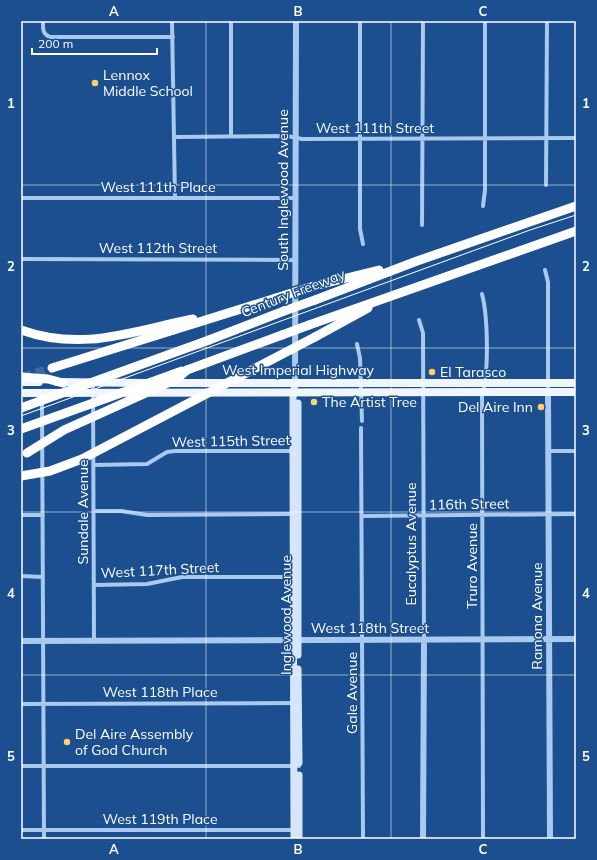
<svg xmlns="http://www.w3.org/2000/svg" width="597" height="860" font-family="Mulish,sans-serif">
	<style>
		.lines { fill: none; stroke-linecap: round; stroke-linejoin: round }
		.motorway-tunnel { stroke: #3d69a0; stroke-width: 9; stroke-dasharray: 9 4.5; stroke-linecap: butt }
		.minor { stroke: #a9c9ee; stroke-width: 4 }
		.tertiary { stroke: #a9c9ee; stroke-width: 6 }
		.secondary { stroke: #d6e6fa; stroke-width: 7 }
		.primary { stroke: #f0f6ff; stroke-width: 8 }
		.motorway { stroke: #fff; stroke-width: 9 }
		.tram { stroke: #fff; stroke-width: 1 }
		.motorway-bridge { stroke: #fff; stroke-width: 9 }
		.grid { fill: none; stroke: #fff; stroke-width: 1; stroke-opacity: 0.55 }
		.poi-dot { fill: #ffd166; stroke: #1b4f8f; stroke-width: 1.5 }
		.labels { text-anchor: middle; stroke-width: 3; stroke-linejoin: round; paint-order: stroke }
		.poi-label { font-size: 14px; fill: #fff; stroke: #1b4f8f; text-anchor: start }
		.street-label { font-size: 14px; fill: #fff; stroke: #1b4f8f }
		.neatline { fill: none; stroke: #fff; stroke-width: 1.5 }
		.grid-label { font-size: 13px; text-anchor: middle; font-weight: bold; fill: #fff }
	</style>
	<rect width="100%" height="100%" fill="#1b4f8f"/>
	<g class="lines">
		<path class="motorway-tunnel" d="M23 377 52 368"/>
		<path class="minor" d="M43 21C43 28 42 34 50 37H173
			M172 21 175 198
			M360 21V229L363 244
			M231 136V21
			M175 137 287 136 302 139 576 138
			M546 185 547 21
			M21 198H295
			M483 206 485 190V21
			M422 225 423 21
			M21 259 294 260
			M545 270 548 282V392
			M482 294C488 317 489 373 482 396L483 839
			M419 320 423 333 424 640
			M357 344 360 358 362 421
			M93 383 94 640
			M42 401 44 839
			M361 428 363 839
			M549 451H576
			M94 465 147 464 167 452 175 451H294
			M95 511H121L147 515 294 514
			M21 515H43
			M363 516 576 514
			M21 576 43 577
			M94 585 147 584 182 577H294
			M21 704 295 703
			M21 766H299
			M21 830H295"/>
		<path class="tertiary" d="M295 383 296 21
			M548 392 550 839
			M21 641 576 639
			M423 839 424 640"/>
		<path class="secondary" d="M298 403V655
			M298 669 299 763
			M299 775V839
			M294 839 293 451V398L295 383"/>
		<path class="primary" d="M21 382H39
			M57 382 145 383
			M169 383H576
			M21 393 576 392"/>
		<path class="motorway" d="M314 286 379 270
			M315 300 417 261 576 206
			M309 325 576 231
			M21 330C83 352 132 331 193 319
			M315 337 368 308
			M209 340 284 311
			M52 368 276 298
			M187 370 282 335
			M21 377 48 379 63 383"/>
		<path class="tram" d="M21 416 530 230 576 215"/>
		<path class="motorway-bridge" d="M276 298 314 286
			M284 311 315 300
			M282 335 309 325
			M21 408 209 340
			M21 429 182 371
			M27 453 64 430 177 379 187 370
			M21 476 50 471 82 459 315 337"/>
	</g>
	<path class="grid" d="M206 21V839M391 21V839M21 185H576M21 348H576M21 512H576M21 675H576"/>
	<g class="poi-dot">
		<circle cx="95" cy="83" r="4"/>
		<circle cx="432" cy="372" r="4"/>
		<circle cx="314" cy="402" r="4"/>
		<circle cx="541" cy="407" r="4"/>
		<circle cx="67" cy="742" r="4"/>
	</g>
	<g class="labels">
		<g class="poi-label">
			<text x="103" y="80">Lennox<tspan x="103" dy="16">Middle School</tspan></text>
			<text x="440" y="377">El Tarasco</text>
			<text x="322" y="407">The Artist Tree</text>
			<text x="533" y="412" text-anchor="end">Del Aire Inn</text>
			<text x="75" y="739">Del Aire Assembly<tspan x="75" dy="16">of God Church</tspan></text>
		</g>
		<g class="street-label">
			<text x="375" y="133">West 111th Street</text>
			<text x="158" y="192">West 111th Place</text>
			<text transform="translate(283 190) rotate(-90)" y="5">South Inglewood Avenue</text>
			<text x="158" y="253">West 112th Street</text>
			<text transform="translate(293 293) rotate(-21)" y="5">Century Freeway</text>
			<text x="298" y="375">West Imperial Highway</text>
			<text transform="translate(231 441) rotate(-1)" y="5">West 115th Street</text>
			<text transform="translate(469 504) rotate(-1)" y="5">116th Street</text>
			<text transform="translate(83 512) rotate(-90)" y="5">Sundale Avenue</text>
			<text transform="translate(411 544) rotate(-90)" y="5">Eucalyptus Avenue</text>
			<text transform="translate(472 566) rotate(-90)" y="5">Truro Avenue</text>
			<text transform="translate(160 570) rotate(-3)" y="5">West 117th Street</text>
			<text transform="translate(286 615) rotate(-90)" y="5">Inglewood Avenue</text>
			<text transform="translate(537 616) rotate(-90)" y="5">Ramona Avenue</text>
			<text x="370" y="633">West 118th Street</text>
			<text x="160" y="697">West 118th Place</text>
			<text transform="translate(352 693) rotate(-90)" y="5">Gale Avenue</text>
			<text x="160" y="824">West 119th Place</text>
		</g>
	</g>
	<rect width="597" height="860" fill="none" stroke="#1b4f8f" stroke-width="44"/>
	<path d="M32 48v6h125v-6" fill="none" stroke="#ffffff" stroke-width="2"/>
	<text x="38" y="48" font-size="12" fill="#ffffff" stroke="#1b4f8f" stroke-width="3" paint-order="stroke">200 m</text>
	<rect x="22" y="22" width="553" height="816" class="neatline"/>
	<g class="grid-label">
		<text x="114" y="16">A</text>
		<text x="298" y="16">B</text>
		<text x="483" y="16">C</text>
		<text x="11" y="108">1</text>
		<text x="586" y="108">1</text>
		<text x="11" y="271">2</text>
		<text x="586" y="271">2</text>
		<text x="11" y="435">3</text>
		<text x="586" y="435">3</text>
		<text x="11" y="598">4</text>
		<text x="586" y="598">4</text>
		<text x="11" y="761">5</text>
		<text x="586" y="761">5</text>
		<text x="114" y="854">A</text>
		<text x="298" y="854">B</text>
		<text x="483" y="854">C</text>
	</g>
</svg>
